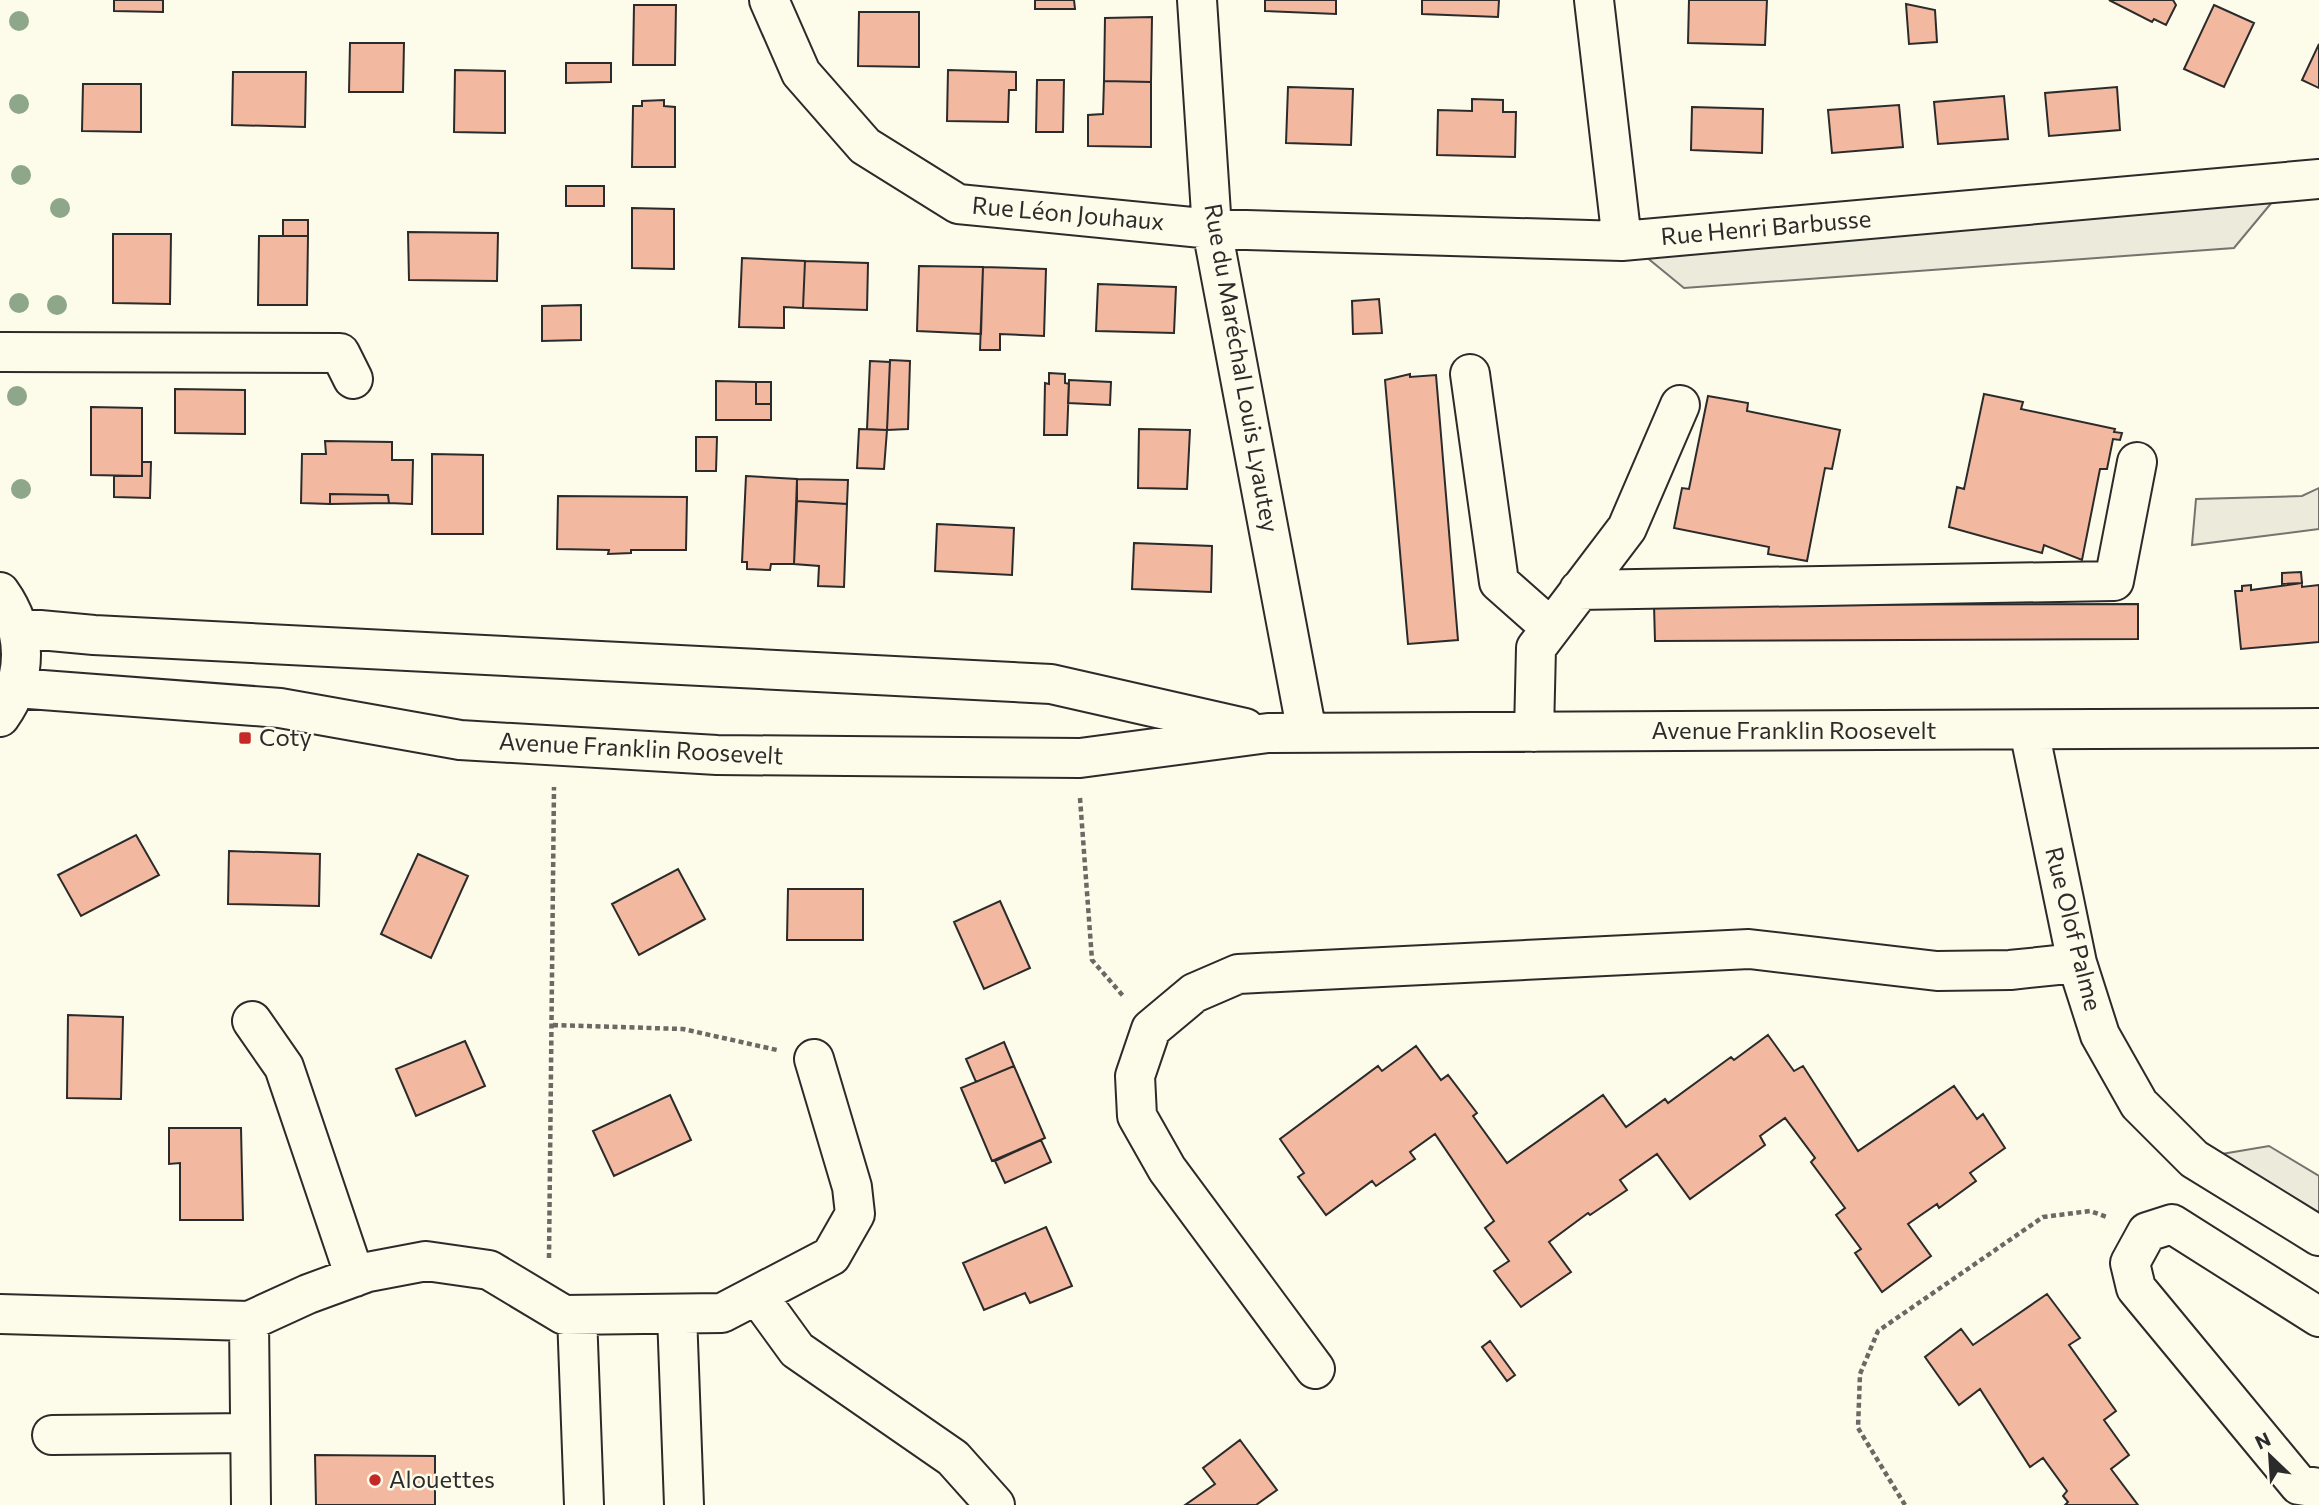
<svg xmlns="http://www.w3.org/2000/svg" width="2319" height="1505" font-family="Commissioner,sans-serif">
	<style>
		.parking { fill: #eceadb; stroke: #74746e; stroke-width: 2 }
		.building { fill: #f2b8a0; stroke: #2b2b2b; stroke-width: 2 }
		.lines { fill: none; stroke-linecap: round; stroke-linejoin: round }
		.minor-casing { stroke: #2b2b2b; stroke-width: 42 }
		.path { stroke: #6a6964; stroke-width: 4.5; stroke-dasharray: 5 3.5; stroke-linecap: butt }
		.minor { stroke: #fdfbea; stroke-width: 38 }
		.tree { fill: #8ea78a }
		.poi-dot { fill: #c62828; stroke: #fdfbea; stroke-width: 2.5 }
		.labels { text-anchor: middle; stroke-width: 5; stroke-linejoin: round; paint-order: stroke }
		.street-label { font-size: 24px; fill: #2b2b2b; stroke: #fdfbea }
		.poi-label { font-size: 24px; fill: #2b2b2b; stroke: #fdfbea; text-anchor: start }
	</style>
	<rect width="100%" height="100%" fill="#fdfbea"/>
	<path class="parking" d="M2273 201 2234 248 1684 288 1645 256Z
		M2319 488V529L2192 545 2196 499 2302 496Z
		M2269 1146 2319 1176V1236L2211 1169 2222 1154Z"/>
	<path class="building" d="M114 0H163V12L114 11Z
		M1035 0H1074L1075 9H1035Z
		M1265 0H1336V14L1265 11Z
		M1422 0H1499L1498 17 1422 14Z
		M1689 0H1767L1765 45 1688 43Z
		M2109 0H2173L2176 5 2166 25 2154 19 2152 22Z
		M1906 4 1935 10 1937 42 1909 44Z
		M634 5H676L675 65H633Z
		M2214 5 2254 23 2224 87 2184 69Z
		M859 12H919V67L858 66Z
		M1152 17 1151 82 1104 81 1105 18Z
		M350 43H404L403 92H349Z
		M2319 44V88L2302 80Z
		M566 63H611V82L566 83Z
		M455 70 505 71V133L454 132Z
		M948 70 1016 72V90H1009L1008 122 947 121Z
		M233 72H306L305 127 232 125Z
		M1037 80H1064L1063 132H1036Z
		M1104 81 1151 82V147L1088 146V115L1103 114Z
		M83 84H141V132L82 131Z
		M1288 87 1353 89 1351 145 1286 143Z
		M2117 87 2120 130 2049 136 2045 93Z
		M2004 96 2008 139 1938 144 1934 102Z
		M1472 99 1503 100V112H1516L1515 157 1437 155 1438 110 1472 111Z
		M664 100V106L675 107V167H632L633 106H642V101Z
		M1899 105 1903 147 1832 153 1828 110Z
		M1692 107 1763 109 1762 153 1691 150Z
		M566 186H604V206H566Z
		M632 208 674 209V269L632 268Z
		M283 220H308V236H283Z
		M408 232 498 233 497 281 409 280Z
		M113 234H171L170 304 113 303Z
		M259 236H308L307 305H258Z
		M742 258 805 261 803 308 784 307V328L739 327Z
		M805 261 868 263 867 310 803 308Z
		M919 266 983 267 981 334 917 331Z
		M983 267 1046 269 1044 336 1000 334V350H980Z
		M1098 284 1176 287 1174 333 1096 331Z
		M1379 299 1382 333 1353 334 1352 301Z
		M581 305V340L542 341V306Z
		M890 360 910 361 908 429 887 430Z
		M870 361 890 362 887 430 867 429Z
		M1049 373 1065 374V383L1069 384 1067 435H1044L1045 383 1049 384Z
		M1410 374V377L1436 375 1458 640 1408 644 1385 380Z
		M1069 380 1111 382 1110 405 1068 403Z
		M716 381 756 382V404H771V420H716Z
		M756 382H771V404H756Z
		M175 389 245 390V434L175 433Z
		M1984 394 2023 402 2021 409 2115 429 2114 432 2122 433 2120 440 2113 439 2107 469H2100L2082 560 2044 545 2042 553 1949 527 1957 487 1964 489Z
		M1708 396 1748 403 1747 411 1840 430 1832 469 1825 468 1807 561 1768 554 1769 547 1674 528 1682 488 1689 489Z
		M91 407 142 408V476L91 475Z
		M859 429 887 430 884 469 857 468Z
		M1139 429 1190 430 1187 489 1138 488Z
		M696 437H717L716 471H696Z
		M325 441 392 442V460H413L412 504 389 503 388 495 330 494V504L301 503 302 454H326Z
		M432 454 483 455V534H432Z
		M142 462H151L150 498 114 497V476H142Z
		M746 476 797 479 794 564H771L770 570 747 569V562H742Z
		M797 479 848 480 847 504 797 501Z
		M330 494 388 495 389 503 330 504Z
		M558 496 687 497 686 550H631V553L608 554 609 550 557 549Z
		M797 501 847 504 844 587 818 586 819 566 794 564Z
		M937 524 1014 528 1012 575 935 571Z
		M1134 543 1212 546 1211 592 1132 589Z
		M2301 572 2302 583 2282 584V573Z
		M2302 583V587L2319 585V642L2241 649 2235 591H2242V586L2251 585V590Z
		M2138 604V639L1655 641 1654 605Z
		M136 835 159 875 81 916 58 875Z
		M229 851 320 854 319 906 228 904Z
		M418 854 468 876 431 958 381 934Z
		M678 869 705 919 639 955 612 904Z
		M788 889H863V940H787Z
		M1000 901 1030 968 984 989 954 922Z
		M68 1015 123 1017 121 1099 67 1098Z
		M1768 1035 1794 1071 1803 1066 1858 1151 1954 1086 1977 1119 1983 1114 2005 1148 1970 1173 1976 1181 1939 1208 1937 1204 1908 1224 1931 1256 1882 1292 1855 1253 1861 1249 1836 1215 1845 1208 1811 1162 1815 1158 1785 1118 1760 1136 1765 1145 1690 1199 1657 1154 1620 1180 1627 1190 1590 1215 1588 1213 1549 1242 1571 1272 1521 1307 1494 1271 1509 1261 1485 1228 1494 1221 1435 1134 1410 1152 1415 1159 1376 1186 1372 1181 1326 1215 1298 1177 1304 1173 1280 1139 1378 1066 1382 1071 1416 1046 1441 1080 1448 1075 1477 1113 1473 1116 1507 1163 1603 1095 1626 1127 1665 1099 1668 1103 1731 1057 1734 1060Z
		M465 1041 485 1086 416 1116 396 1069Z
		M1004 1042 1014 1066 976 1082 966 1059Z
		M1014 1066 1045 1138 992 1161 961 1088Z
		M670 1095 691 1140 614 1176 593 1131Z
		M169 1128H241L243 1220H180V1163L169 1164Z
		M1041 1140 1051 1162 1005 1183 995 1161Z
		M1046 1227 1072 1286 1030 1303 1025 1293 984 1310 963 1263Z
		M2047 1294 2080 1338 2069 1345 2116 1411 2104 1420 2129 1455 2111 1469 2138 1505H2065L2068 1502 2063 1496 2067 1491 2043 1458 2030 1467 1980 1389 1959 1405 1925 1357 1961 1329 1973 1345Z
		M1490 1341 1515 1375 1507 1381 1482 1347Z
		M1240 1440 1277 1490 1256 1505H1185L1215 1484 1203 1468Z
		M315 1455 435 1456V1505H316Z"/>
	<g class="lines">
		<g class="minor-casing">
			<path id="minor" d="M769 0 801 73 865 146 958 204 1212 229 1622 241 2319 179
				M1197 0 1212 229 1307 733
				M1594 0 1622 241
				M0 352 340 353 353 379
				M1470 374 1499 582 1551 628
				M1579 590 2114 581 2137 462
				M0 592C28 631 28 678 0 717
				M18 628 94 635 1051 684 1245 728
				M16 688 280 708 460 740 717 755 1080 758 1268 733 2319 728
				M2029 730 2077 963 2100 1035 2139 1104 2194 1159 2319 1236
				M1534 732 1536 648 1627 528 1680 405
				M252 1021 284 1067 355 1277
				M757 1295 797 1350 953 1458 995 1505
				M0 1314 249 1321 308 1294 368 1272 426 1261 489 1270 564 1315 722 1313 831 1256 855 1214 852 1187 814 1059
				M677 1314 684 1505
				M577 1315 584 1505
				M2319 1317 2172 1224 2147 1232 2130 1263 2136 1288 2299 1485 2319 1488
				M249 1321 251 1505
				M1315 1369 1167 1169 1137 1116 1135 1076 1151 1029 1194 993 1238 974 1749 949 1937 971 2010 970 2077 963
				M52 1435 250 1433"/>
		</g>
		<path class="path" d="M1080 798 1092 960 1124 997
			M553 1025 683 1029 777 1050
			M549 1258 554 787
			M1905 1505 1858 1428 1860 1374 1878 1331 2043 1217 2090 1211 2107 1217"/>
		<use href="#minor" class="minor"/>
	</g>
	<g class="tree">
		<circle cx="19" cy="21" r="10"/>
		<circle cx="19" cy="104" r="10"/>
		<circle cx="21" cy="175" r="10"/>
		<circle cx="60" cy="208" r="10"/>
		<circle cx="19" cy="303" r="10"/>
		<circle cx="57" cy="305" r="10"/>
		<circle cx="17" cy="396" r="10"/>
		<circle cx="21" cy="489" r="10"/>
	</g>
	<g class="poi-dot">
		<rect x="238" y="731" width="14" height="14" rx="3.5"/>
		<circle cx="375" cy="1480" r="7"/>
	</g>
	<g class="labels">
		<g class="street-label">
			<text transform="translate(1068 214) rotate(5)" y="8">Rue Léon Jouhaux</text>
			<text transform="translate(1766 228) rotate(-5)" y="8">Rue Henri Barbusse</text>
			<text transform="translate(1241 368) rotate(80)" y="8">Rue du Maréchal Louis Lyautey</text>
			<text x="1794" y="739">Avenue Franklin Roosevelt</text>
			<text transform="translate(641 749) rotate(3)" y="8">Avenue Franklin Roosevelt</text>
			<text transform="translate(2073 929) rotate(76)" y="8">Rue Olof Palme</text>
		</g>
		<g class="poi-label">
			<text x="259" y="746">Coty</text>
			<text x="389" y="1488">Alouettes</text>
		</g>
	</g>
	<g transform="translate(2270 1456) rotate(335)" stroke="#fdfbea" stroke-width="5" paint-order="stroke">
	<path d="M0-5L12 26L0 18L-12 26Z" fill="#2b2b2b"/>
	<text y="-10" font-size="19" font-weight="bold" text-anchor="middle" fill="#2b2b2b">N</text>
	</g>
</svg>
